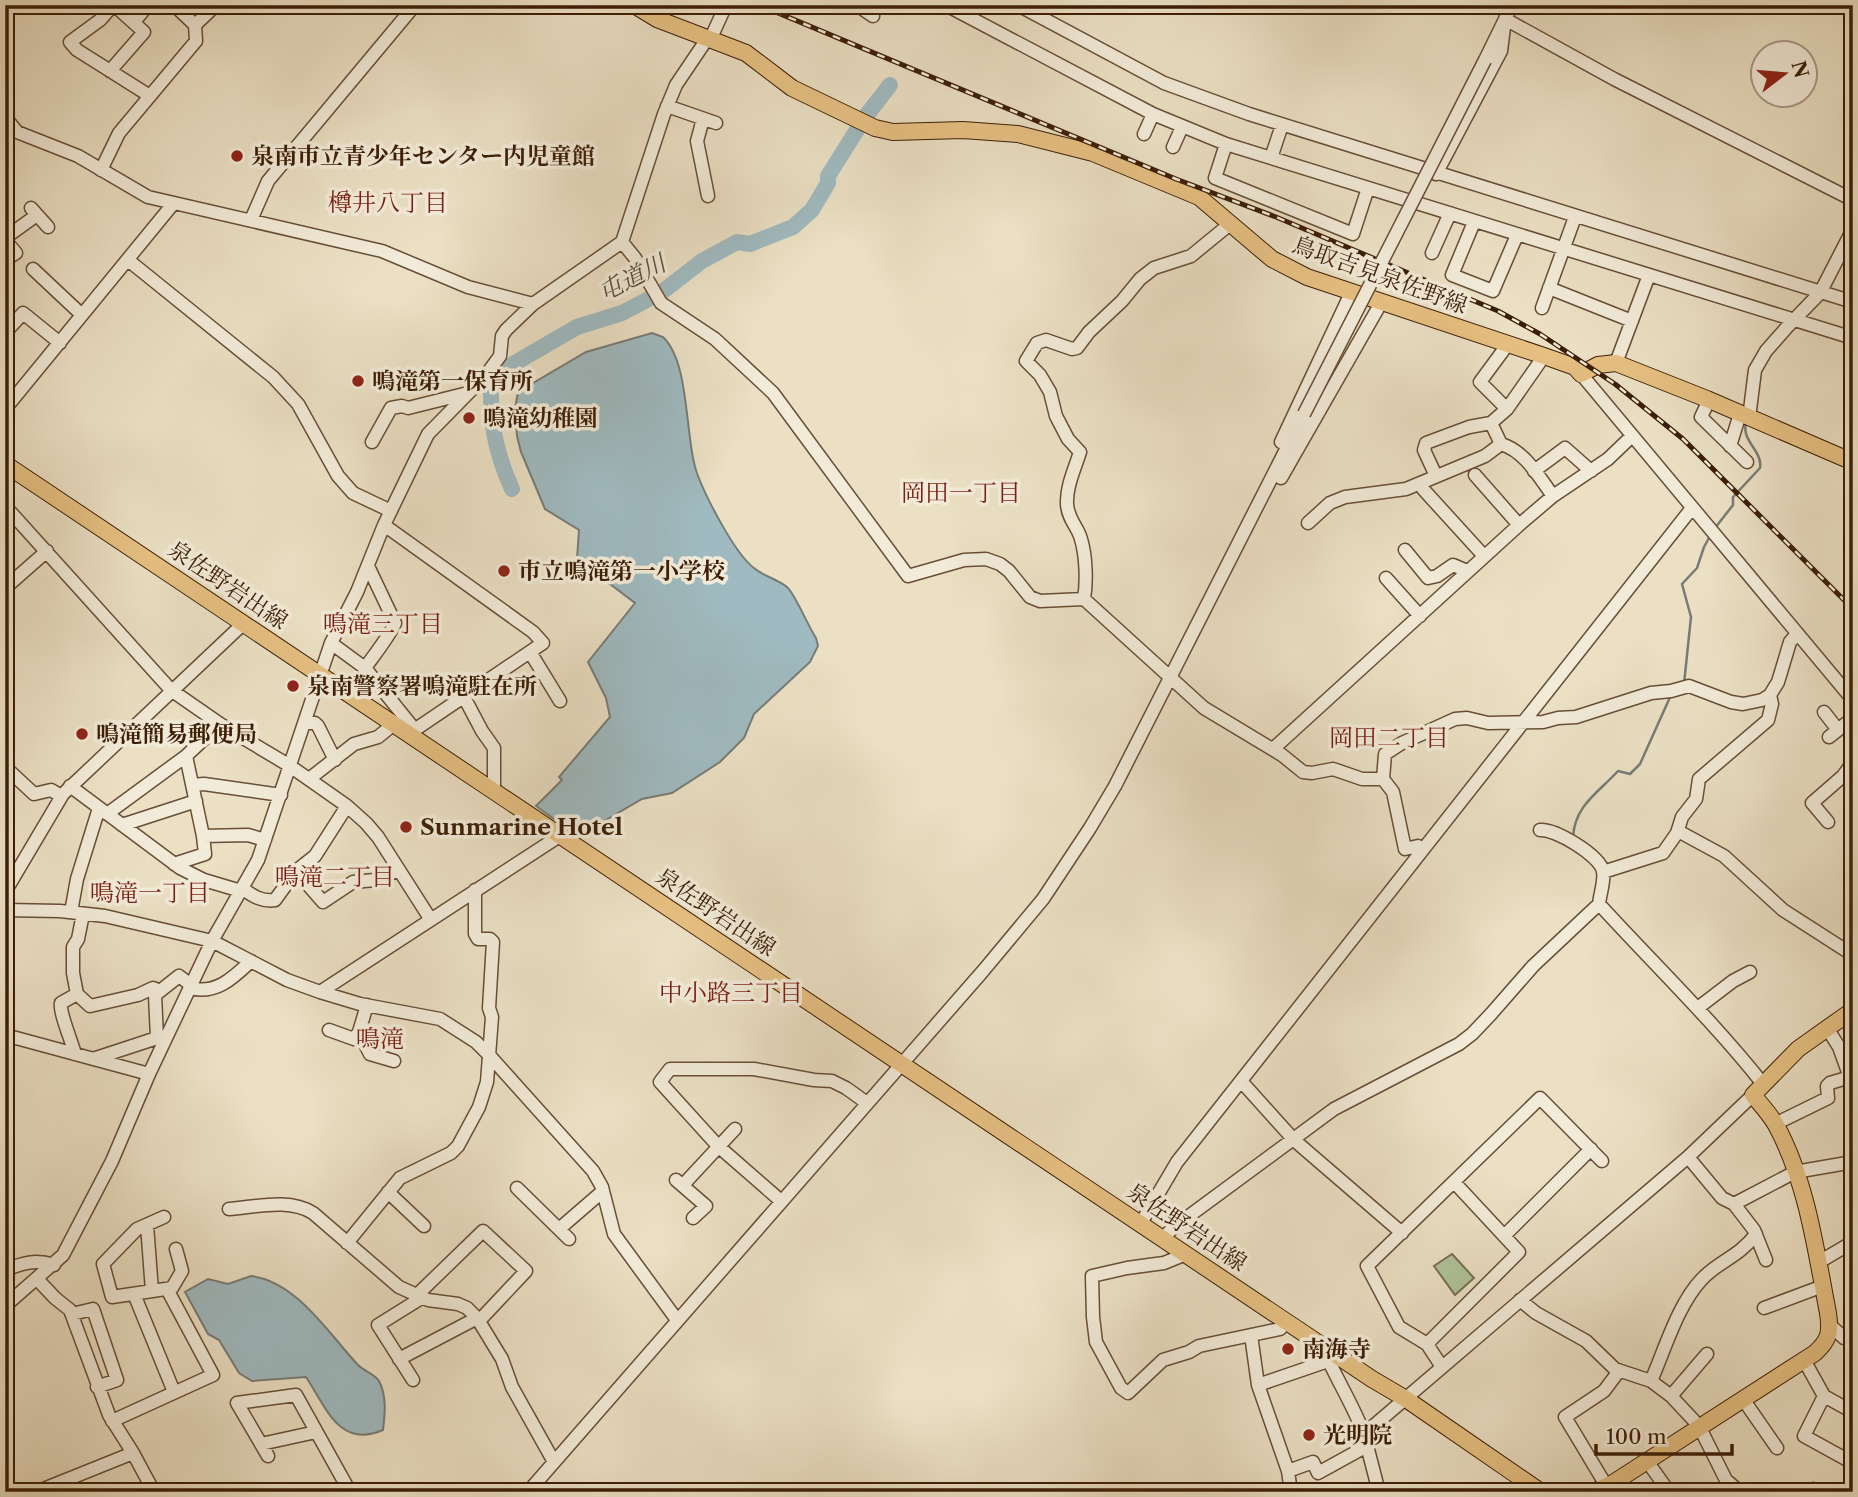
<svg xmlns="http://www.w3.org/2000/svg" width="1858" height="1497" font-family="'Libre Caslon Text','Noto Serif JP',serif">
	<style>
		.green { fill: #b0c39a; stroke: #767050; stroke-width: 2 }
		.water { fill: #9fbac0; stroke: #777c76; stroke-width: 2 }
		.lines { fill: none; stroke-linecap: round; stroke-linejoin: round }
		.stream { stroke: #777c76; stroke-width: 2.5 }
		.river { stroke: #9fbac0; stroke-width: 16 }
		.minor-casing { stroke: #684e36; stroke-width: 15 }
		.major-casing { stroke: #3c1e06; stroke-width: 18 }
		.minor { stroke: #f2ebd9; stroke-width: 12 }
		.major { stroke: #e6c082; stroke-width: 16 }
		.rail-casing { stroke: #3c1e06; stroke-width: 5 }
		.rail { stroke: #f2ebd9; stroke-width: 2.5; stroke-dasharray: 8; stroke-linecap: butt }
		.minor-bridge-casing { stroke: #684e36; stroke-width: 15; stroke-linecap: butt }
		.minor-bridge { stroke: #f2ebd9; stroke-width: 12 }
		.poi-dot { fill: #8f2418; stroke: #f2ebd9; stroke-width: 2.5 }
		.labels { text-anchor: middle; stroke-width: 7; stroke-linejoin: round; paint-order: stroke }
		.poi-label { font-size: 23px; font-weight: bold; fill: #3c1e06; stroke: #f2ebd9; text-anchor: start }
		.street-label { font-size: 23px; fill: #3c1e06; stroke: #f2ebd9 }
		.neighbourhood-label { font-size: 24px; fill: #7a1f14; stroke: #f2ebd9 }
		.water-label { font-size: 24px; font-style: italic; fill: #5a4d3e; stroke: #f2ebd9 }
	</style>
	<rect width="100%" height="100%" fill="#ebe0c4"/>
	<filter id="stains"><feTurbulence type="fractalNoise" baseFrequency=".00286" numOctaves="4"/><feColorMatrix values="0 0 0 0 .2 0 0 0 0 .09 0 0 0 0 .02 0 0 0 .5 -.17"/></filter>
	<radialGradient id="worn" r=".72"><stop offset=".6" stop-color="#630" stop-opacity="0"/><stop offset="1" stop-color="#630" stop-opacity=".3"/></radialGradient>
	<path class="green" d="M1452 1254 1474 1278 1455 1295 1434 1266Z"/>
	<path class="water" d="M652 333 663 337C691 364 684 440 698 476 707 499 735 554 754 568 763 576 777 579 787 587 795 594 808 626 816 638L818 646 810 662 754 714 744 738 720 762 672 793 642 799 599 824 565 827 536 806 562 780 559 777 610 717 606 698 588 662 635 603 577 559 579 530 545 509 521 452 517 436 515 409 518 392 586 352Z
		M251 1276C296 1281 329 1334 358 1365 364 1371 375 1374 379 1381 387 1396 385 1414 383 1430 339 1449 326 1407 306 1377L252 1381 239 1373 219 1340 208 1334 185 1292 208 1279 228 1284Z"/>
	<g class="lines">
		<path class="stream" d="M506 369 520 390
			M1715 528 1733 505V497L1760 468C1763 451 1741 441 1746 423
			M1684 684 1691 617 1682 584 1697 568 1704 547 1710 536
			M1573 837C1575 805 1598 793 1618 771L1630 774 1640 764 1671 695"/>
		<path class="river" d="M866 116 890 85
			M512 489C494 449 490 421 491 377L577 327 622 313 662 292 702 261 737 242 750 244 793 227 812 210 828 183V176L857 130"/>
		<g class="minor-casing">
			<path id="minor" d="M113 5 100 20 70 42 77 50 150 96
				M857 5 873 16
				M946 5 1153 114 1226 144 1853 338
				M1018 5 1164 83 1249 114 1853 302
				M134 22 148 5
				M195 25 216 5
				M710 40 726 5
				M1485 60 1512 5
				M110 71 144 32 114 5
				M667 106 716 123
				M5 117 17 132 78 156 148 197 382 251 468 287 533 304
				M703 119 697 141 708 196
				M1144 134 1153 114
				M1226 144 1215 178 1353 234 1368 188
				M1173 147 1182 127
				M1271 158 1282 125
				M101 170 119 133 196 41 195 25 174 5
				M1436 174 1501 51 1505 19 1614 79 1853 200
				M31 208 48 227
				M251 220 268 181 415 5
				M1474 222 1452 275 1493 291 1517 235
				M1230 224 1191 256 1154 268 1140 279 1122 301 1089 332 1077 348 1072 349 1046 340 1037 343 1026 361 1040 375 1050 392 1056 416 1068 439 1080 452C1075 468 1066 487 1067 504 1068 520 1078 527 1081 539 1086 556 1087 581 1084 599L1204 708 1282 755 1303 772 1312 773 1333 769 1362 779H1383L1393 792 1405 849 1418 846 1422 849
				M5 238 37 215
				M5 240 16 253 5 260
				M622 242 635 258 661 303 715 339 773 393 908 576 964 560 986 559 1000 564 1009 571 1030 597 1040 601 1084 599
				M1432 253 1450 213
				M128 260 273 377 298 404 338 476 353 493 391 511
				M33 269 82 315
				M1549 288 1632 321
				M1542 308 1575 217
				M5 333 23 313 60 343
				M1616 363 1649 275
				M1581 374 1853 700
				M1709 400 1701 417 1747 462
				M5 409 173 204
				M1507 409 1480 382 1508 344
				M1749 418 1755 370 1766 351 1788 326 1820 293 1853 229
				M1491 423 1501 444C1525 451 1539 477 1553 496
				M372 442 391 408 402 406 408 408 468 393
				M1281 442 1351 293
				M1730 446 1740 414
				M1534 471 1565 448 1591 471
				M1475 475 1519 525
				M1436 476 1424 450 1426 443 1469 427 1491 423 1507 409 1544 356
				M1281 478 1381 303
				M1423 489 1484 556
				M5 506 171 690 220 724 290 766 347 806 366 823 378 837 431 920
				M1308 523 1330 503 1345 497 1406 489 1485 456 1501 444
				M384 525 533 632 543 643 410 733
				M1405 550 1428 578 1437 576 1453 565 1467 571
				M1386 578 1420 616
				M5 588 47 551
				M331 643 365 668 415 730
				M530 652 560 701
				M365 668C372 658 393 631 395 623L368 566
				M464 697 482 731 494 748V789
				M1824 712 1838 730
				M304 723H315L318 726 335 760
				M1829 737 1853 718
				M1273 749 1519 525 1553 496 1608 459 1632 436
				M5 767 34 794 51 790 61 796
				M309 779 354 744 378 737 395 723
				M1383 779 1385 754 1402 743 1455 719 1467 718 1488 723 1543 722 1558 718 1576 717 1651 693 1671 691 1689 686 1731 702 1743 704 1762 700 1770 695 1778 682 1790 642 1797 634
				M192 785 204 784 281 795
				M70 786 180 868 204 880 241 891
				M107 814 186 756 220 724
				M1828 822 1812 803 1843 776 1853 762
				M122 825 196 801
				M1540 830C1556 829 1599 855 1603 871 1605 880 1600 894 1599 904
				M1678 831 1724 856 1783 910 1853 955
				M203 836 248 835 265 840
				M174 864 205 854 203 836 186 756
				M296 871 323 902 353 882 375 880 399 870
				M1603 872 1663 853 1677 833 1682 817 1696 799 1699 779 1768 720 1772 704 1770 695
				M243 889C253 896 262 902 275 900L296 871 315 856 347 806
				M5 892 63 794 244 623
				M5 910 60 911 105 916 212 941 287 980 320 992 360 1004 440 1019 476 1042 489 1055 593 1171 602 1187 614 1234 677 1320
				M71 912 77 879 99 808
				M190 988C216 995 233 978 251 961
				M320 992 561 835
				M77 994 73 973V947L78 939 83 914
				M367 1005 359 1032 370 1054 394 1061
				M1699 1007 1733 981 1750 972
				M1827 1028 1839 1047 1853 1086
				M329 1030 354 1039 359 1032
				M5 1035 149 1074
				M157 1038 155 995 179 976 191 985
				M75 1054C72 1042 59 1012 61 1003L77 994 90 1006 138 995 153 988 160 991
				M93 1059 157 1038 165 1039
				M1241 1081 1294 1140 1402 1233
				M1775 1124 1828 1098 1827 1086 1830 1083 1850 1077
				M1688 1157 1722 1198 1734 1204 1754 1230 1766 1260
				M676 1180 706 1206 693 1218
				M683 1185 735 1129
				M517 1188 569 1239
				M388 1192 424 1226
				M781 1201 718 1146 660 1082 670 1069H754L814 1080 832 1081 846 1088 867 1103
				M1734 1204 1795 1172 1853 1162
				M229 1209C256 1207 289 1198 313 1213L399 1287 428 1300 458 1304 467 1308 477 1318 502 1359 512 1387 554 1462
				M164 1217 137 1229 103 1264 112 1297 172 1288 182 1271 176 1249
				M1141 1223 1177 1162 1692 508
				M147 1225 152 1291
				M559 1229 603 1191
				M1504 1236 1591 1149
				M1163 1238 1174 1227 1334 1109 1459 1044 1472 1034 1491 1014 1533 966 1599 904C1654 964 1712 1020 1763 1084
				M347 1243 400 1178 451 1153 458 1146 479 1107 487 1082 492 1017 489 1008 493 942 490 939H478L475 934V890
				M1186 1254 1164 1263 1127 1268 1092 1276 1093 1317 1096 1342 1121 1388 1128 1393 1163 1360 1189 1352 1199 1346 1280 1329 1287 1322
				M1819 1262 1853 1242
				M5 1270C23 1263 35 1259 54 1265
				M37 1279 55 1298 70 1310 109 1415 133 1453 154 1492
				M134 1294 174 1392
				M418 1294 483 1231 526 1271 479 1321
				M1520 1300 1536 1313 1586 1341 1615 1369 1651 1381 1671 1396 1699 1426 1726 1480 1740 1492
				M5 1306 63 1255 112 1161 149 1074 212 941 258 860 331 643 357 592 384 525 428 434 486 375 500 356 502 336 506 330 533 304 622 242 664 114 676 85 707 39
				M1764 1308 1823 1286
				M72 1314 93 1309 117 1380 97 1387
				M1830 1325 1844 1338 1853 1340
				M1251 1335 1258 1385 1288 1471 1313 1462 1318 1473 1367 1446
				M1427 1344 1519 1252 1454 1182
				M1322 1345C1334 1376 1352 1402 1364 1434
				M399 1359 477 1318
				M1804 1360 1824 1396 1853 1412
				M1442 1367 1427 1344 1399 1327 1367 1266 1540 1098 1602 1161
				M413 1380 378 1325 423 1297
				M1651 1381C1665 1349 1678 1304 1702 1279 1720 1260 1738 1258 1756 1234
				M1258 1385 1328 1361
				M1671 1396 1707 1354
				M1824 1396 1804 1436 1853 1463
				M1743 1399 1777 1448
				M112 1421 213 1375 167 1289
				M261 1444 316 1432
				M268 1456 237 1403 296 1395 350 1492
				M1647 1461 1669 1492
				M1288 1471 1291 1492
				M1813 1489 1819 1492
				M36 1492 133 1453
				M528 1492 983 971 1043 899 1090 828 1115 786 1304 414
				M1379 1492 1364 1434 1688 1157 1753 1095
				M1610 1492 1565 1417 1604 1391 1619 1371"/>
		</g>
		<g class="major-casing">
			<path id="major" d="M634 5 657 19 746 53 792 88 875 128 893 132 963 130 1018 134 1093 153 1199 197 1272 259 1307 277 1544 356 1575 367 1581 374 1598 365 1616 363 1707 399 1853 462
				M5 464 1372 1379 1406 1399 1541 1492
				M1594 1492 1613 1483 1815 1353C1829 1340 1831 1333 1828 1313 1816 1251 1807 1182 1776 1125 1770 1114 1761 1105 1753 1095L1798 1049 1853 1010"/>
		</g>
		<use href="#minor" class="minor"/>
		<use href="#major" class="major"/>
		<g class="rail-casing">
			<path id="rail" d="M759 5 1176 179 1276 217 1498 311 1540 334 1615 384 1683 439 1853 609"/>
		</g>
		<use href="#rail" class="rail"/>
		<g class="minor-bridge-casing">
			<path id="minor-bridge" d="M1304 414 1485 60"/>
		</g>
		<use href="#minor-bridge" class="minor-bridge"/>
	</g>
	<g class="poi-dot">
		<circle cx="237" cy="156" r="7"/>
		<circle cx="358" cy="381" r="7"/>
		<circle cx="469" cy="418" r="7"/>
		<circle cx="504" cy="571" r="7"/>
		<circle cx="293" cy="686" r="7"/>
		<circle cx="82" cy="734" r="7"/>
		<circle cx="406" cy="827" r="7"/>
		<circle cx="1288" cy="1349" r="7"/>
		<circle cx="1309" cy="1435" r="7"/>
	</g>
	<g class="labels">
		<g class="poi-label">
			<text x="251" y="164">泉南市立青少年センター内児童館</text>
			<text x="372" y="389">鳴滝第一保育所</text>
			<text x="483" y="426">鳴滝幼稚園</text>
			<text x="518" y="579">市立鳴滝第一小学校</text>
			<text x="307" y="694">泉南警察署鳴滝駐在所</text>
			<text x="96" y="742">鳴滝簡易郵便局</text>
			<text x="420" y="835">Sunmarine Hotel</text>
			<text x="1302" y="1357">南海寺</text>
			<text x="1323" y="1443">光明院</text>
		</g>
		<g class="street-label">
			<text transform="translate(1380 275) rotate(20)" y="8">鳥取吉見泉佐野線</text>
			<text transform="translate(228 585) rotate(34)" y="8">泉佐野岩出線</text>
			<text transform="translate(716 912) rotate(34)" y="8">泉佐野岩出線</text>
			<text transform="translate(1187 1227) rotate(34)" y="8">泉佐野岩出線</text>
		</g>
		<g class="neighbourhood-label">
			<text x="388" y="211">樽井八丁目</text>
			<text x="961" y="501">岡田一丁目</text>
			<text x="383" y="632">鳴滝三丁目</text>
			<text x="1389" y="746">岡田二丁目</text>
			<text x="335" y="885">鳴滝二丁目</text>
			<text x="150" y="901">鳴滝一丁目</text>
			<text x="731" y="1001">中小路三丁目</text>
			<text x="380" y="1047">鳴滝</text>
		</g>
		<g class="water-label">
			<text transform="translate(632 278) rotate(-27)" y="8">屯道川</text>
		</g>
	</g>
	<rect width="1858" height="1497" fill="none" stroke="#ebe0c4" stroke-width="28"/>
	<rect x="7" y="7" width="1844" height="1483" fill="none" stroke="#3c1e06" stroke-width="3.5"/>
	<rect x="14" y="14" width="1830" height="1469" fill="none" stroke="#3c1e06" stroke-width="2"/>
	<g transform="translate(1784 74) rotate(74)"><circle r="33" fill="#f2ebd9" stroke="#a99985" stroke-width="2"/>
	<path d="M0-5L12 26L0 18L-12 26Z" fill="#8f2418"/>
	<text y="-10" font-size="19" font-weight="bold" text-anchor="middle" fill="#3c1e06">N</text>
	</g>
	<path d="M1596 1444v10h136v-10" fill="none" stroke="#3c1e06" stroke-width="3.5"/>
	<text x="1606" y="1444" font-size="21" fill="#3c1e06" stroke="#f2ebd9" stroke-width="5" paint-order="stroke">100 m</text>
	<rect width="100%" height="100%" filter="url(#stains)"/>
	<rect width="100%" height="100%" fill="url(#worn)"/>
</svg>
